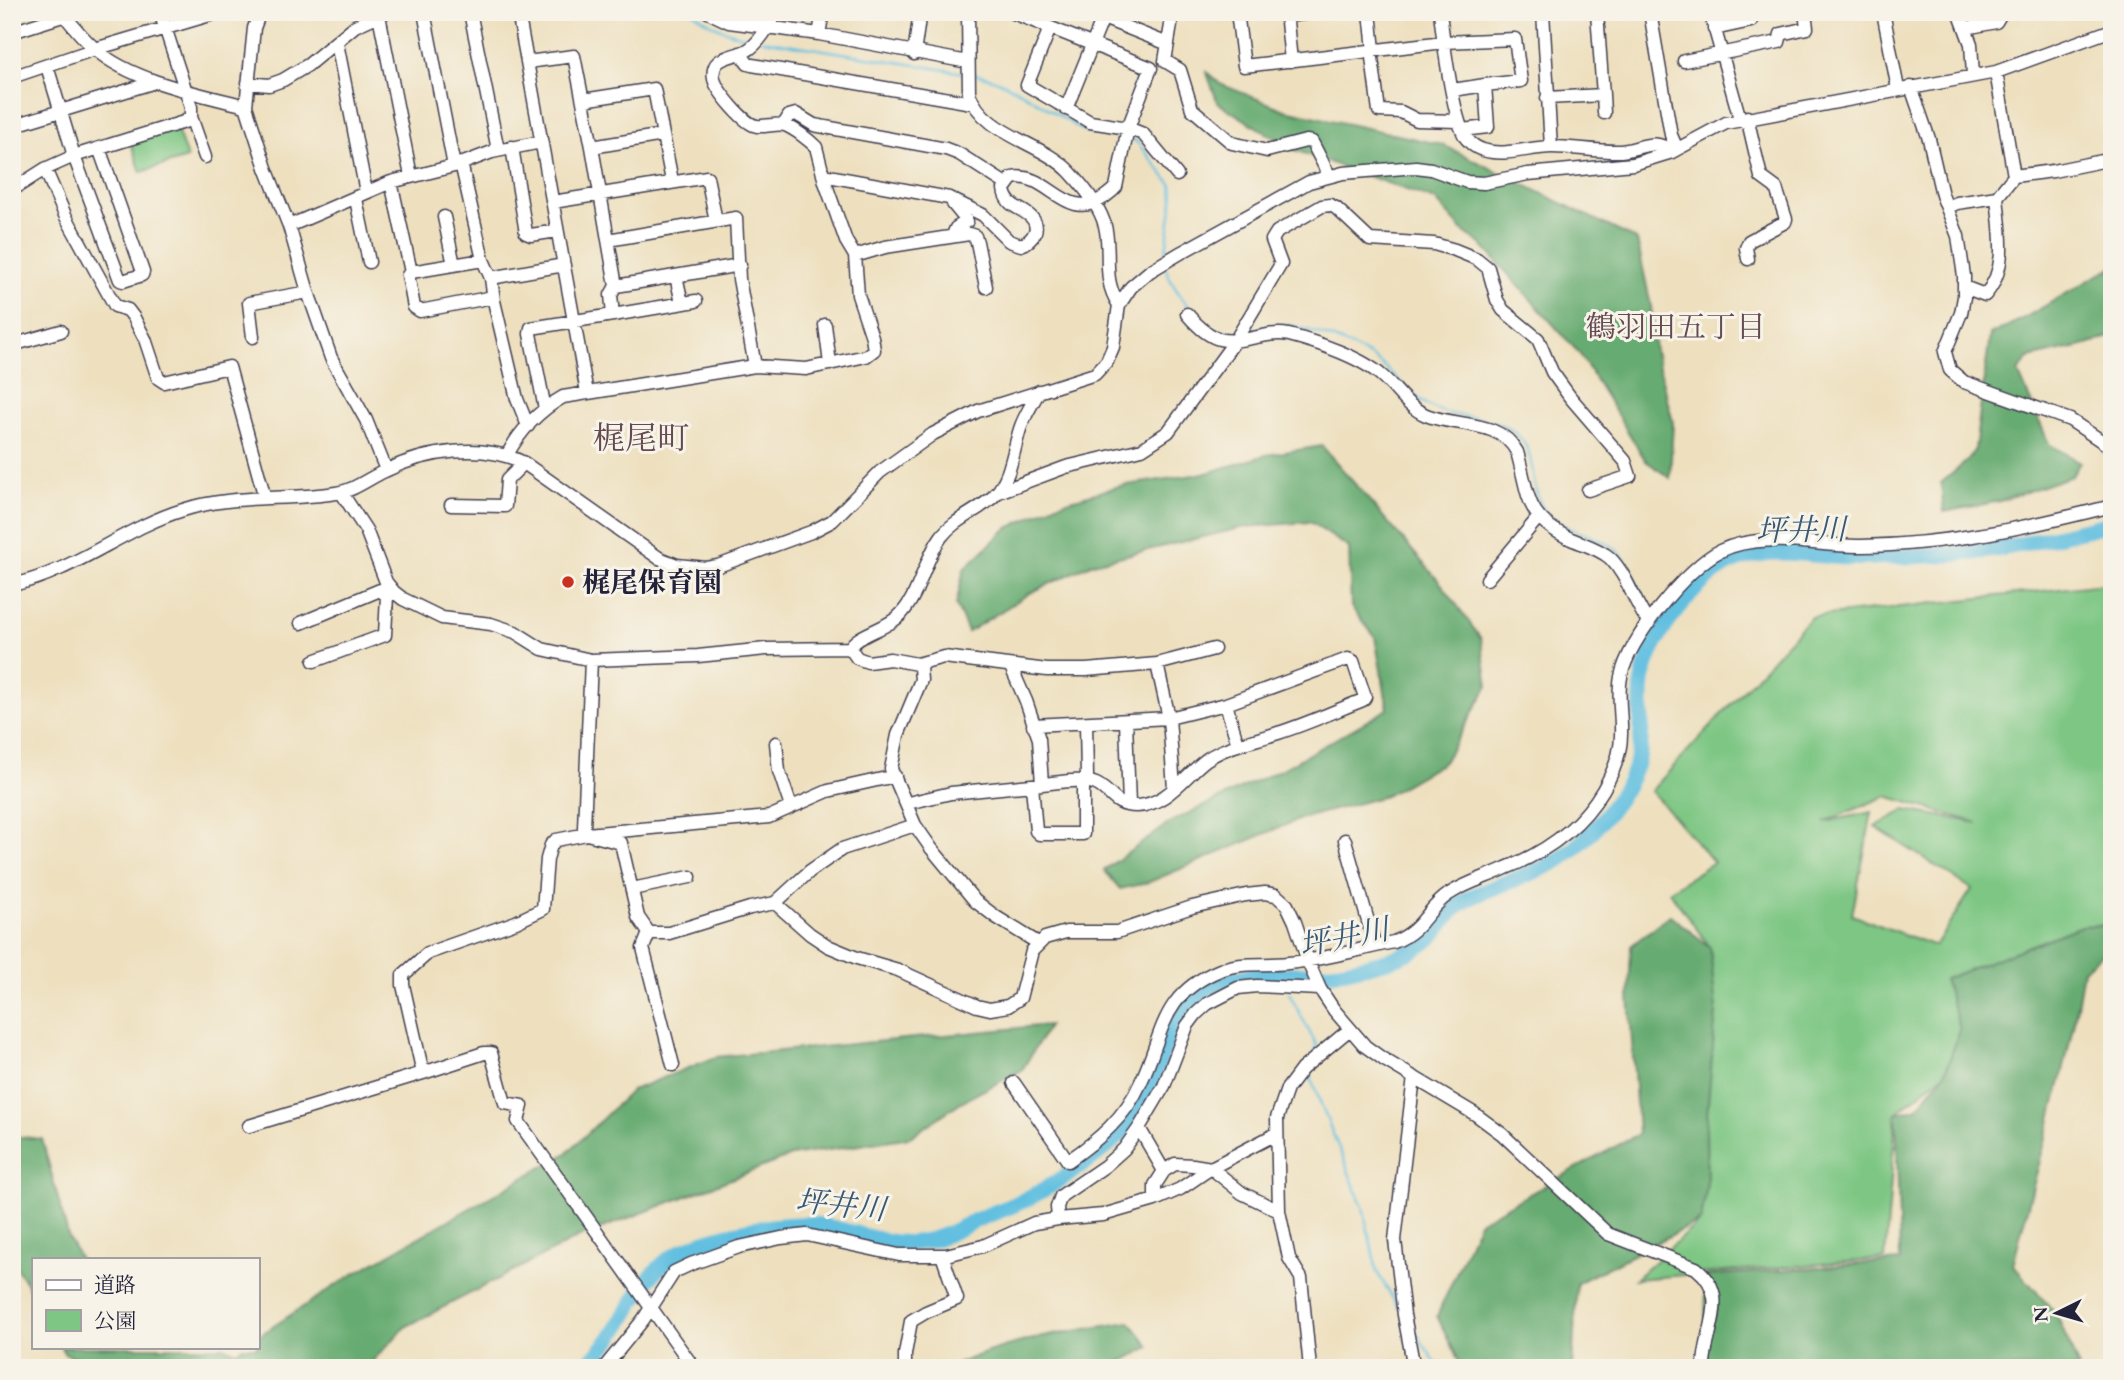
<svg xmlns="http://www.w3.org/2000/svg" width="2124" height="1380" font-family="'EB Garamond','Noto Serif JP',serif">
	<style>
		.green { fill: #7dc683; stroke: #50745f; stroke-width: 2; fill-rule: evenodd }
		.forest { fill: #66ab71; stroke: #446656; stroke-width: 2 }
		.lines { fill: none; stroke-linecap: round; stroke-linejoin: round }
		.stream { stroke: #62bfe0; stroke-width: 2.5 }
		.river { stroke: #62bfe0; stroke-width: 16 }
		.minor-casing { stroke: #413e4f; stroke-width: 15 }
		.minor { stroke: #fff; stroke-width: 12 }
		.poi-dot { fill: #c8321e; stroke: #f7f3e8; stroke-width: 2.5 }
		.labels { text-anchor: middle; stroke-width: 6; stroke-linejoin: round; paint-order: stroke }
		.poi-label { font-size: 28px; font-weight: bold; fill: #22223b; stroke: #f7f3e8; text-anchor: start }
		.neighbourhood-label { font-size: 30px; fill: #644a51; stroke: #f7f3e8 }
		.water-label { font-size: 30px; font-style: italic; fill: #385975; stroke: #f7f3e8 }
		.quarter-label { font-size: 32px; fill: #644a51; stroke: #f7f3e8 }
	</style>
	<rect width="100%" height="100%" fill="#f7f3e8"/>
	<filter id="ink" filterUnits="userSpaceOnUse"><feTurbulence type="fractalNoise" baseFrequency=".0143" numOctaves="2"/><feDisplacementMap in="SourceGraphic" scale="14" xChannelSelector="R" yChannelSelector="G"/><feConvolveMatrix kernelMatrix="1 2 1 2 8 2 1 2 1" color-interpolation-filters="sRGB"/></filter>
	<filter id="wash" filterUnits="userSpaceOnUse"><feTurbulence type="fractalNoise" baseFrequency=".00686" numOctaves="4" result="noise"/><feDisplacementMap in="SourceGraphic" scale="28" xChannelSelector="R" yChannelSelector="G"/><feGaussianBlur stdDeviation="1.57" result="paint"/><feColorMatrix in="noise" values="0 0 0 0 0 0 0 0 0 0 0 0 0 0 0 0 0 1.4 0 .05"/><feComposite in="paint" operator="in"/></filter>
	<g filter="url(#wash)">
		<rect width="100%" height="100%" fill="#eee0bf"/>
		<path class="green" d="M176 127 187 158 141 172 130 141Z
			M2112 583V925L2081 926 1960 1029 1945 1073 1896 1113 1885 1259 1635 1279 1701 1220 1710 947 1669 891 1714 862 1651 791 1811 617ZM1886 796 1978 823 1905 810 1875 827 1972 889 1935 946 1852 915 1872 812 1824 822Z"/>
		<path class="forest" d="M1206 71 1220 84 1285 110 1443 145 1637 240 1651 306 1655 352 1673 422 1670 478 1646 461 1579 353 1481 244 1464 232 1435 200 1292 149 1218 103Z
			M2112 267V336L2087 345 2029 358 2018 372 2049 444 2080 462 2072 476 2000 501 1944 512 1941 483 1967 461 1975 449 1990 335 2024 318Z
			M1322 446 1444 587 1481 639 1488 686 1444 762 1385 796 1300 819 1147 883 1120 889 1104 870 1174 820 1284 768 1388 709 1375 637 1351 607 1349 548 1310 522 1245 527 1093 563 1030 593 968 632 956 605 964 569 1006 529 1057 504 1120 486 1207 473 1266 455Z
			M1670 915 1710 947 1716 1011 1706 1127 1707 1184 1701 1220 1577 1283 1572 1368H1462L1437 1316 1479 1222 1638 1134 1629 996 1631 946Z
			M2112 925V947L2083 969C2069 1069 2036 1167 2013 1265L2057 1315 2079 1368H1705L1706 1276 1900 1261 1896 1113 1916 1109 1945 1073 1960 1029 1944 979 2081 926Z
			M1049 1025 1022 1070 961 1102 910 1137 791 1156 579 1237 405 1327 366 1368H101L64 1353 61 1347H223L236 1351 242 1347H257V1337L347 1278 567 1153 632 1090 716 1057Z
			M12 1136 42 1139 69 1239 80 1259H33V1294L12 1261Z
			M1130 1322 1150 1347 1109 1368H949C1006 1340 1068 1332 1130 1322Z"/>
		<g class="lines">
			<path class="stream" d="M693 12C713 27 729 34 753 38
				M763 40 964 73
				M974 74C1010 80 1050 111 1082 130L1092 134 1120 137
				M1130 139 1136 141 1172 185 1173 200 1165 258
				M1166 268C1170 285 1200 326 1218 331 1223 333 1230 332 1235 332
				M1245 331C1257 329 1270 325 1282 325 1304 325 1364 349 1381 364 1398 378 1413 398 1433 408 1462 422 1500 412 1522 440 1537 459 1529 494 1548 515 1563 531 1594 533 1614 548 1634 564 1637 593 1653 611
				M1658 616 1665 624
				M1281 975 1285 983
				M1289 993 1317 1046 1315 1052
				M1311 1069 1312 1081 1324 1112 1363 1207 1377 1272 1398 1307
				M1412 1327 1439 1368"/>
			<path class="river" d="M583 1368C592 1359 602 1350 610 1339 630 1312 644 1274 675 1255 708 1235 787 1219 825 1226 855 1232 889 1247 920 1242 943 1239 963 1226 983 1217 998 1211 1014 1206 1028 1198 1060 1182 1116 1145 1135 1116 1162 1077 1163 1018 1204 991 1241 967 1287 978 1328 973 1347 971 1367 966 1385 961 1404 956 1422 948 1435 933 1446 920 1452 907 1468 899 1497 884 1529 877 1557 861 1588 842 1631 791 1639 755 1644 730 1639 703 1643 678 1650 636 1698 575 1737 560 1778 544 1821 559 1862 558 1907 556 1954 556 1998 549 2036 542 2074 532 2112 523"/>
		</g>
	</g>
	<g filter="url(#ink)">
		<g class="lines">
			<g class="minor-casing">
				<path id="minor" d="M62 12C72 25 83 38 95 49 131 81 199 94 246 106
					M260 12 254 28 246 106 266 168 289 226 308 292 331 358 366 420 386 470
					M424 12 454 166
					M470 12 498 150
					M518 12 587 393
					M708 12 729 22 819 34 968 62
					M968 12 969 93C983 135 1042 142 1070 172 1084 187 1100 206 1105 226 1112 254 1101 278 1119 305
					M1169 12 1171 25 1165 61 1180 70 1192 109 1232 143 1267 151 1306 141 1312 142 1329 175
					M1237 12 1244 66 1444 42 1515 39 1521 81 1485 85
					M1286 12 1291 61
					M1370 12 1374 50
					M1440 12C1443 38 1453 119 1466 138 1470 143 1476 148 1483 150 1504 157 1530 147 1552 147 1575 147 1598 152 1621 151 1641 149 1655 137 1672 152
					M1543 12 1551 147
					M1597 12 1603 95
					M1650 12 1671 135 1677 149
					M1710 12 1740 119
					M1883 12 1898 89
					M1959 12 1971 44 1973 75
					M379 15 411 176
					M1286 16 1320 12
					M12 17 15 12
					M1050 28 1027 85 1090 122 1128 128 1143 134 1177 175
					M1966 28 1996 22 2002 12
					M1714 29 1751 21 1749 12
					M12 32 72 13
					M819 34 823 12
					M337 43 366 192
					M1371 50 1379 111 1401 112 1417 120 1459 121
					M740 53 748 64 752 65 972 103
					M914 54 920 12
					M1684 61 1779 42 1781 34 1807 28 1805 12
					M527 62 574 56 592 147 663 135 654 89 583 100
					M47 66 74 156 120 280 123 281 142 275 143 272 99 148
					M1996 72 2014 176
					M12 77 95 49 220 12
					M248 83 269 85 283 80 308 65 355 26 386 12
					M1911 87 1929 139 1942 195 1958 236 1964 276V297L1961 313 1945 352 1950 370 1964 382 2070 420 2112 448
					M1453 90 1485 85 1488 127 1462 130
					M1547 98 1603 95 1604 113
					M1066 109 1103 18 1168 44
					M191 117 205 157
					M1747 117 1761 177 1776 188 1786 219 1785 222 1749 241 1746 248 1748 259
					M784 125 789 116 796 114 814 125 946 149 959 154 1006 184
					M12 126 155 82
					M663 135 672 181
					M512 147 526 233 531 235 557 231
					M461 163 483 260 491 278 494 301 517 399 528 426
					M45 169 65 215 115 306 128 310 134 318 145 339 158 378 164 382 229 367 265 498
					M823 175 949 198 983 215 1009 241 1021 245C1032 241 1042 228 1031 217 1021 207 1006 207 1004 189L1012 178C1048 171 1065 223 1103 198 1108 194 1112 192 1116 187L1128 128 1151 68 1011 12
					M391 182 411 272
					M12 190 45 169 74 156 184 122 191 117V107L160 12
					M1997 197 2014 176 2053 171 2112 159
					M356 199 369 262
					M553 202 707 177 716 221
					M953 204 967 221 956 228 953 235
					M1948 207 1957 203 1997 197C2000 231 2009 268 1985 295L1964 287
					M444 217 454 265
					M289 226 391 182 458 165 492 152 541 142
					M608 240 736 218 739 279 755 366
					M855 256 885 247 969 234 975 236 977 242 986 287
					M483 260 411 272 408 275 414 307 420 311 493 297
					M676 276 682 303
					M491 278 564 265
					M616 286 740 265
					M1187 314C1213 344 1225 344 1262 336 1271 334 1280 333 1289 335 1316 342 1361 357 1382 376 1397 389 1407 407 1426 415 1455 427 1500 419 1517 452 1530 497 1524 517 1571 539 1583 544 1600 549 1610 558 1628 576 1634 603 1649 623
					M613 315 696 301
					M825 325 830 364
					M253 337 249 303 308 292
					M12 345 61 331
					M545 409 530 334 531 328 613 315 611 295 616 286 592 147
					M507 455C520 431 540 410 563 397L755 366 806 369 866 356 874 350 872 337 858 295 855 256 846 241 825 182 816 147C809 140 795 129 785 125 777 123 766 127 757 126 745 125 717 91 714 79 710 56 731 58 746 51 758 45 771 24 775 12
					M341 492 366 530 386 582 394 592 403 599 442 618 491 624 515 632 542 649 591 660 584 828 587 834 621 843 638 917 649 933H669L750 908 775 903 810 871 842 849 915 825
					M996 493 1066 467 1142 449 1168 432 1235 341 1281 264 1272 240 1277 232 1322 206 1330 205 1336 208 1370 240 1434 244 1455 250 1477 259 1488 268 1497 300 1503 310 1538 339 1552 372 1570 397 1625 461 1630 476 1588 490
					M451 505 505 506 507 480 524 463
					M1487 579 1538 518
					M12 585C74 572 124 528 183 510 232 494 286 501 336 493 354 491 369 478 385 471 425 451 483 442 524 463L659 558 677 565 706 568 718 566 811 532 832 521 880 472 933 434 978 411 1095 374 1107 361 1113 347 1119 305 1131 287 1150 271 1182 252 1309 182 1343 173 1416 167 1431 169 1467 182 1484 183 1528 174 1633 164 1672 152 1726 123 1996 72 2112 30
					M301 623 380 590 387 596
					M850 648 857 658 868 662 890 659 917 664 944 657 1047 670H1086L1157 664 1214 649
					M850 648C858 633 889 629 902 613 921 591 924 560 941 537 955 518 980 511 996 494 1011 476 1013 451 1020 429 1024 416 1033 403 1039 391
					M591 660 698 656 766 649 850 648
					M314 661 385 635 387 596 394 592
					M917 664 920 667 921 680 898 735 891 769 915 825 931 848 975 901 996 917 1038 943
					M1157 664 1169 718 1174 789
					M1226 704 1238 745
					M1126 721 1129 805
					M1033 725 1169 718 1226 704 1348 659 1353 661 1365 697 1363 700C1335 711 1307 724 1278 733 1254 741 1228 745 1207 759 1185 775 1167 805 1137 806 1112 806 1113 792 1096 784 1081 777 1057 783 1042 784
					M776 743 779 771 791 807
					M1032 785 1036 831 1039 834H1083V787L1087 777 1086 723
					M908 803 951 793 1042 784 1039 739 1026 701 1011 667
					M1345 840 1375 946
					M632 889 690 877
					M775 903 810 934 828 946 857 958 898 970 977 1006 990 1009 1008 1006 1020 998 1032 951 1045 938 1066 932H1117L1192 907 1246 895 1265 893 1276 895 1287 905 1295 922 1309 964 1320 989 1334 1010 1365 1046 1383 1059 1475 1114 1502 1134 1608 1234 1696 1268C1733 1297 1703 1332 1704 1368
					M649 933 643 948 673 1065
					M423 1073 484 1053H491L505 1103 522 1106 518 1121 694 1368
					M1014 1083 1068 1161C1097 1141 1125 1118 1140 1084 1164 1035 1159 995 1220 970 1243 961 1264 966 1288 963 1324 960 1359 949 1394 942 1424 930 1425 910 1449 894 1466 883 1487 877 1506 868 1546 852 1581 827 1603 790 1613 773 1621 755 1621 735 1622 716 1617 697 1621 677 1627 641 1687 567 1720 551 1764 530 1815 547 1861 546 1947 545 2029 527 2112 506
					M249 1126 423 1073 403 985V975L428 953 516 922 543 909 547 859 551 845 556 840 587 834 769 817 828 791 895 776
					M1164 1171 1139 1128 1164 1086 1187 1026 1196 1014 1207 1004 1238 988 1257 986 1320 989
					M1155 1200V1185L1164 1171 1175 1164 1193 1165 1211 1168 1242 1193 1279 1211
					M1058 1219 1057 1207 1061 1196 1105 1166 1124 1149 1139 1128
					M604 1368 643 1320 674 1272 691 1264 739 1247 781 1238 807 1235 899 1255H946L983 1246 1034 1223 1058 1219 1103 1215 1155 1200 1180 1189 1211 1168 1276 1134
					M905 1368V1354L911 1321 926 1312 957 1299 942 1255
					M1310 1368 1301 1278 1289 1258 1279 1211 1277 1118 1287 1089 1302 1069 1350 1029
					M1414 1368 1404 1315 1395 1240 1414 1077"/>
			</g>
			<use href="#minor" class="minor"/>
		</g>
	</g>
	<circle class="poi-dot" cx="568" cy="582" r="7"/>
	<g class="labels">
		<g class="poi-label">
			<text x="582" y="592">梶尾保育園</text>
		</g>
		<g class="neighbourhood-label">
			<text x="1676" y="337">鶴羽田五丁目</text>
		</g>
		<g class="water-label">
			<text transform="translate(1801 530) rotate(-1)" y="10">坪井川</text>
			<text transform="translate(1344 937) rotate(-11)" y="10">坪井川</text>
			<text transform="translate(841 1205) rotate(6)" y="10">坪井川</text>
		</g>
		<g class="quarter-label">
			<text x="641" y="449">梶尾町</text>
		</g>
	</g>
	<rect width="2124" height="1380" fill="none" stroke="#f7f3e8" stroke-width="42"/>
	<rect x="32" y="1258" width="228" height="91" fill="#f7f3e8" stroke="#a29fa3" stroke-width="2"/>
	<rect x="46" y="1280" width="35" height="10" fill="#ffffff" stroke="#a29fa3" stroke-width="2"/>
	<text x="94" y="1292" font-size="21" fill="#22223b">道路</text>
	<rect x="46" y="1310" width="35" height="21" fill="#7dc683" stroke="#a29fa3" stroke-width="2"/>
	<text x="94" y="1328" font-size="21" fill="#22223b">公園</text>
	<g transform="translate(2057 1313) rotate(265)" stroke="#f7f3e8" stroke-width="5" paint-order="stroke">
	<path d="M0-5L12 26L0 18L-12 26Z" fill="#22223b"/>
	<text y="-10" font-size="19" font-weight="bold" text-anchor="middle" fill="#22223b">N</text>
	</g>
</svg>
